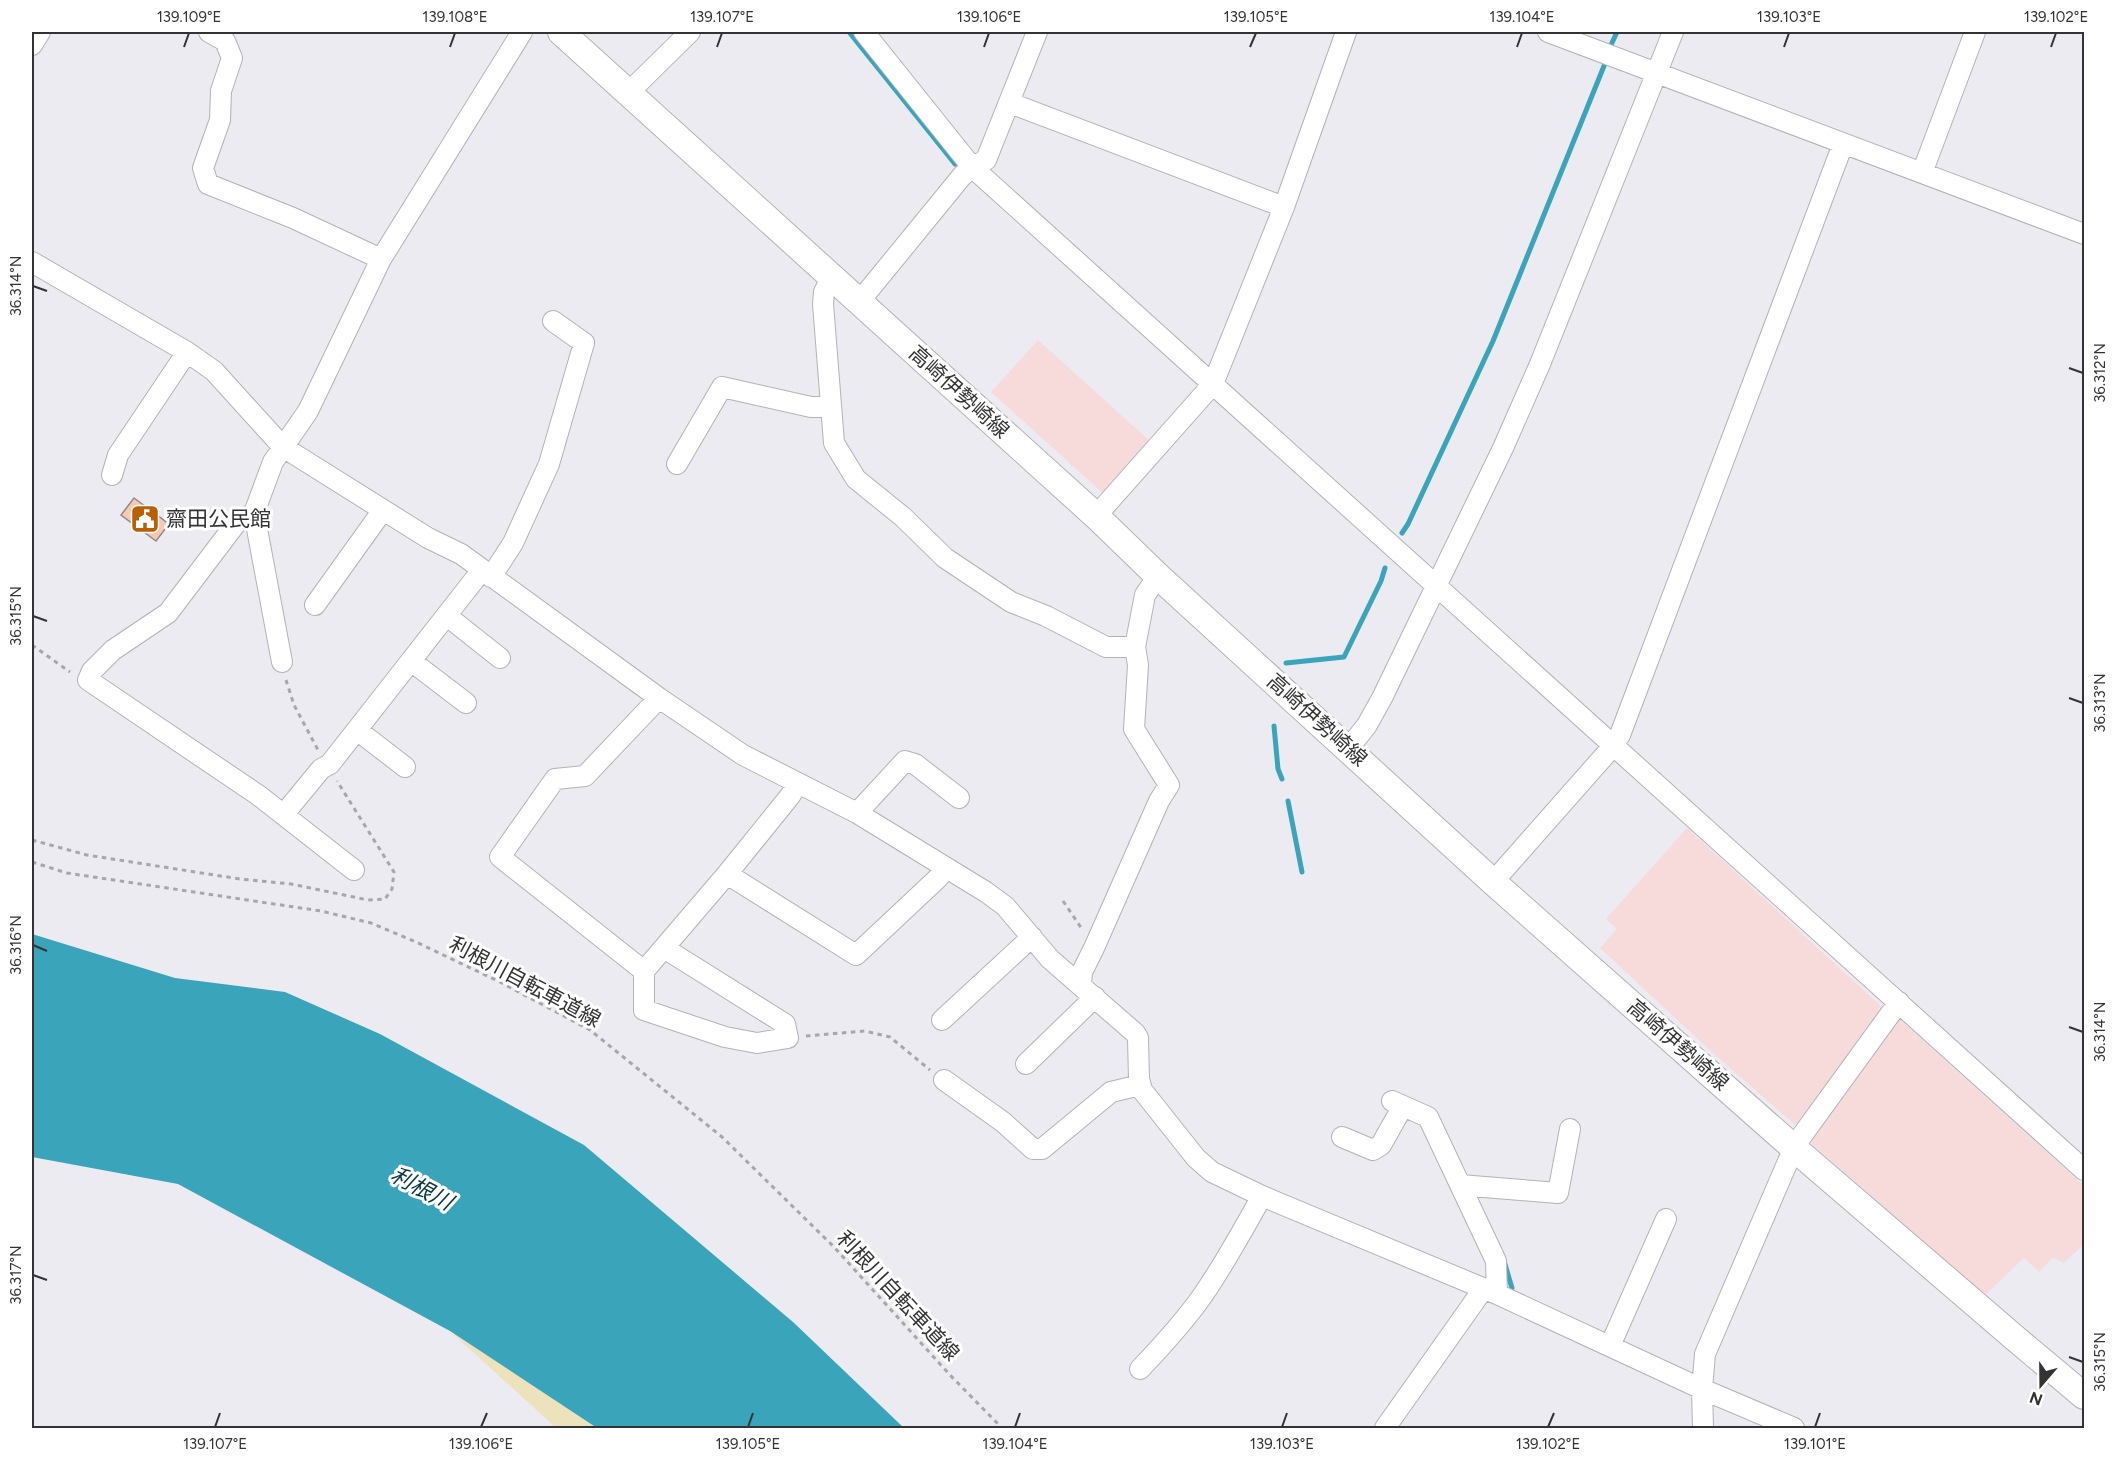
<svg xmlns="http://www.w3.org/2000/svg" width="2116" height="1460" font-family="Figtree,'Noto Sans JP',sans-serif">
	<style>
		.commercial { fill: #f6dbda }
		.sand { fill: #ece3bd }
		.water { fill: #3aa4ba }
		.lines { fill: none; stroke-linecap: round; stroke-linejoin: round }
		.stream { stroke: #3aa4ba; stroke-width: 5 }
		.building { fill: #f5cab1; stroke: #8f8a87; stroke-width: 1.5 }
		.minor-casing { stroke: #b2b2b7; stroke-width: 22 }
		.major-casing { stroke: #b2b2b7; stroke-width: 28 }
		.path { stroke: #a6a6ab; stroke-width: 3; stroke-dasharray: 4.5 4.5; stroke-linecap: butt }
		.minor { stroke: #fff; stroke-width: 20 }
		.major { stroke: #fff; stroke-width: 26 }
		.ticks { fill: none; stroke: #333335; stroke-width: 2 }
		.labels { text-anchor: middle; stroke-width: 6; stroke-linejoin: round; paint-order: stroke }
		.street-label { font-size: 21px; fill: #333335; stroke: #fff }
		.poi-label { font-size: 21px; fill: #333335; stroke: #fff; text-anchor: start }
		.water-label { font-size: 22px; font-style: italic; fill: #063841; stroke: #fff }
		.neatline { fill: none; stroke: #333335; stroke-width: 2 }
		.ticks-label { font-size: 15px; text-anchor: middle; fill: #333335 }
	</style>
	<rect width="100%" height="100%" fill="#ebebf1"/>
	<path class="commercial" d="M1038 340 1151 442 1104 494 991 392Z
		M1687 828 1882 1007 1803 1123 1794 1124 1713 1053 1600 948 1617 929 1606 919Z
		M1894 1017H1897L2084 1186V1244L2064 1263 2053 1257 2039 1272 2024 1258 1985 1295 1810 1142Z"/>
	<path class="sand" d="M450 1331 597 1428H556Z"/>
	<path class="water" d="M32 934 175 978 285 992 380 1034 584 1145 793 1322 904 1428H597L450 1331 178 1184 32 1157Z"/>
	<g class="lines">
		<path class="stream" d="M849 32 955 164
			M1611 45 1617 32
			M1402 533 1408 524 1493 341 1606 61
			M1286 663 1344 657 1381 581 1385 568
			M1274 726 1278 769 1282 779
			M1288 801 1302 872
			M1504 1261 1512 1288"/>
	</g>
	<path class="building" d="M134 498 169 524 156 541 121 515Z"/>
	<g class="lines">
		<g class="minor-casing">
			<path id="minor" d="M209 32 225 41 232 58 221 91 220 120 203 168 208 184 293 218 381 259
				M864 32 972 167 2084 1170
				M1548 32 2084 234
				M32 45 40 32
				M628 93 690 32
				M1010 103 1284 207
				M1922 173 1975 32
				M32 262 187 352 214 371 283 447 428 538 461 554 659 698 743 755 857 813 986 892 1005 906 1050 959 1135 1033 1138 1038 1139 1079 1142 1090 1196 1158 1212 1172 1262 1196 1497 1294 1702 1389 1794 1428
				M832 277 824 292 823 304 834 443 856 479 903 517 945 558 1011 602 1046 616 1106 647H1135
				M859 302 962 176 972 167 986 160 1037 32
				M677 464 722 387 811 407H831
				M112 475 118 455 187 352
				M254 513 282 662
				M1096 516 1213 384 1284 207 1346 32
				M491 577 513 543 549 464 584 343 553 321
				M315 605 383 510
				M447 616 500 658
				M411 661 466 703
				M659 698 585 776 555 779 500 857 644 971 727 874 790 796 798 783
				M357 730 405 767
				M1348 749 1367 725 1382 698 1503 448 1540 364 1673 32
				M857 813 905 761 915 764 959 798
				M284 814 321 769 330 764 482 570
				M354 870 258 795 88 680 92 671 113 650 168 613 237 522 254 513 273 462 308 411 381 259 522 32
				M727 874 856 955 938 878 946 868
				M1493 882 1606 754 1620 735 1843 144
				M644 971V1010L725 1037 757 1043 788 1038 785 1024 664 948
				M1081 984 1082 972 1094 948 1159 801 1169 785 1134 729 1138 665 1135 647 1145 595 1158 576
				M942 1020 1032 937
				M1026 1064 1095 997
				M944 1080 1003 1122 1033 1149H1042L1111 1092 1140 1085
				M1392 1101 1428 1117 1496 1261 1497 1294
				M1342 1137 1373 1150 1381 1145 1403 1106
				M1460 1185 1558 1193 1570 1129
				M1610 1346 1666 1219
				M1140 1369C1162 1346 1184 1322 1203 1295 1225 1263 1243 1230 1262 1196
				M1385 1428 1484 1288
				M1703 1428 1702 1389 1705 1354 1789 1159 1798 1141 1899 1002"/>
		</g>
		<g class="major-casing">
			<path id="major" d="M561 32 1096 516 1158 576 1493 882 1795 1149 2016 1339 2084 1396"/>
		</g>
		<path class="path" d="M32 645 70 672
			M286 680 294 705 318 750
			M32 840 87 855 240 879 291 884 368 900 385 899 392 889 394 872 337 781
			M32 862 67 873 321 911 371 923 416 942 500 982 590 1030 722 1137 834 1247 950 1375 1002 1428
			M1063 901 1082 929
			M806 1036 865 1031 890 1037 930 1070"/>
		<use href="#minor" class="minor"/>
		<use href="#major" class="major"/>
	</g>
	<path class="ticks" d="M184 47 189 33M450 47 455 33M717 47 722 33M984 47 989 33M1250 47 1256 33M1517 47 1522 33M1784 47 1789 33M2051 47 2056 33M33 286 47 291M2069 368 2083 373M33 616 47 621M2069 698 2083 703M33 945 47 951M2069 1027 2083 1032M33 1275 47 1280M2069 1357 2083 1362M215 1427 220 1413M481 1427 487 1413M748 1427 753 1413M1015 1427 1020 1413M1282 1427 1287 1413M1548 1427 1554 1413M1815 1427 1820 1413"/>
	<defs>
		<g id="civic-square" transform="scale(1.5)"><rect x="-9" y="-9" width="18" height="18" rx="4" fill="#ba5f05" stroke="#fff"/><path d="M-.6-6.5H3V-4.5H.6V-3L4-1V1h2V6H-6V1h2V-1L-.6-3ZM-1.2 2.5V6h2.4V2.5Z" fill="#fff"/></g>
	</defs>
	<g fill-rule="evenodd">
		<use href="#civic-square" x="145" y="519"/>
	</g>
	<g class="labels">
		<g class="street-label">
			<text transform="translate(959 392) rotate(42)" y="7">高崎伊勢崎線</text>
			<text transform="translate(1317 720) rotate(42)" y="7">高崎伊勢崎線</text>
			<text transform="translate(525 982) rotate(28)" y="7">利根川自転車道線</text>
			<text transform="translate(1678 1045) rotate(41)" y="7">高崎伊勢崎線</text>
			<text transform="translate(898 1296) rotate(47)" y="7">利根川自転車道線</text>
		</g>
		<g class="poi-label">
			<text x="166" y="526">齋田公民館</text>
		</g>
		<g class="water-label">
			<text transform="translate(422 1188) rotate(28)" y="8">利根川</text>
		</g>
	</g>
	<rect width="2116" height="1460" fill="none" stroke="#ffffff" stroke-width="66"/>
	<g transform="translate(2041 1385) rotate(200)" stroke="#ffffff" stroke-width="4.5" paint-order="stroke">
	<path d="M0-4.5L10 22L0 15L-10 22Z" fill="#333335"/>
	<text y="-9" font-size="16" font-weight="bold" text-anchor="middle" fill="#333335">N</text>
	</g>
	<rect x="33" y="33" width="2050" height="1394" class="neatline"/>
	<g class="ticks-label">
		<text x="189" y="22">139.109°E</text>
		<text x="455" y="22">139.108°E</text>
		<text x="722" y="22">139.107°E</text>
		<text x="989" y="22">139.106°E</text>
		<text x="1256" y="22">139.105°E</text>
		<text x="1522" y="22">139.104°E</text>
		<text x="1789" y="22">139.103°E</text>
		<text x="2056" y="22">139.102°E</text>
		<text transform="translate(16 286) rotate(-90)" y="5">36.314°N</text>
		<text transform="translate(2100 373) rotate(-90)" y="5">36.312°N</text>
		<text transform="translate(16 616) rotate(-90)" y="5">36.315°N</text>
		<text transform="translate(2100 703) rotate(-90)" y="5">36.313°N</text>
		<text transform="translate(16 945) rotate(-90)" y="5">36.316°N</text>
		<text transform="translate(2100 1032) rotate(-90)" y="5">36.314°N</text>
		<text transform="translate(16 1275) rotate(-90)" y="5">36.317°N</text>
		<text transform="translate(2100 1362) rotate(-90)" y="5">36.315°N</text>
		<text x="215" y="1449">139.107°E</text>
		<text x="481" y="1449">139.106°E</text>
		<text x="748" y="1449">139.105°E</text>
		<text x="1015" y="1449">139.104°E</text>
		<text x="1282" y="1449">139.103°E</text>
		<text x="1548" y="1449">139.102°E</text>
		<text x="1815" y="1449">139.101°E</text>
	</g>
</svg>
